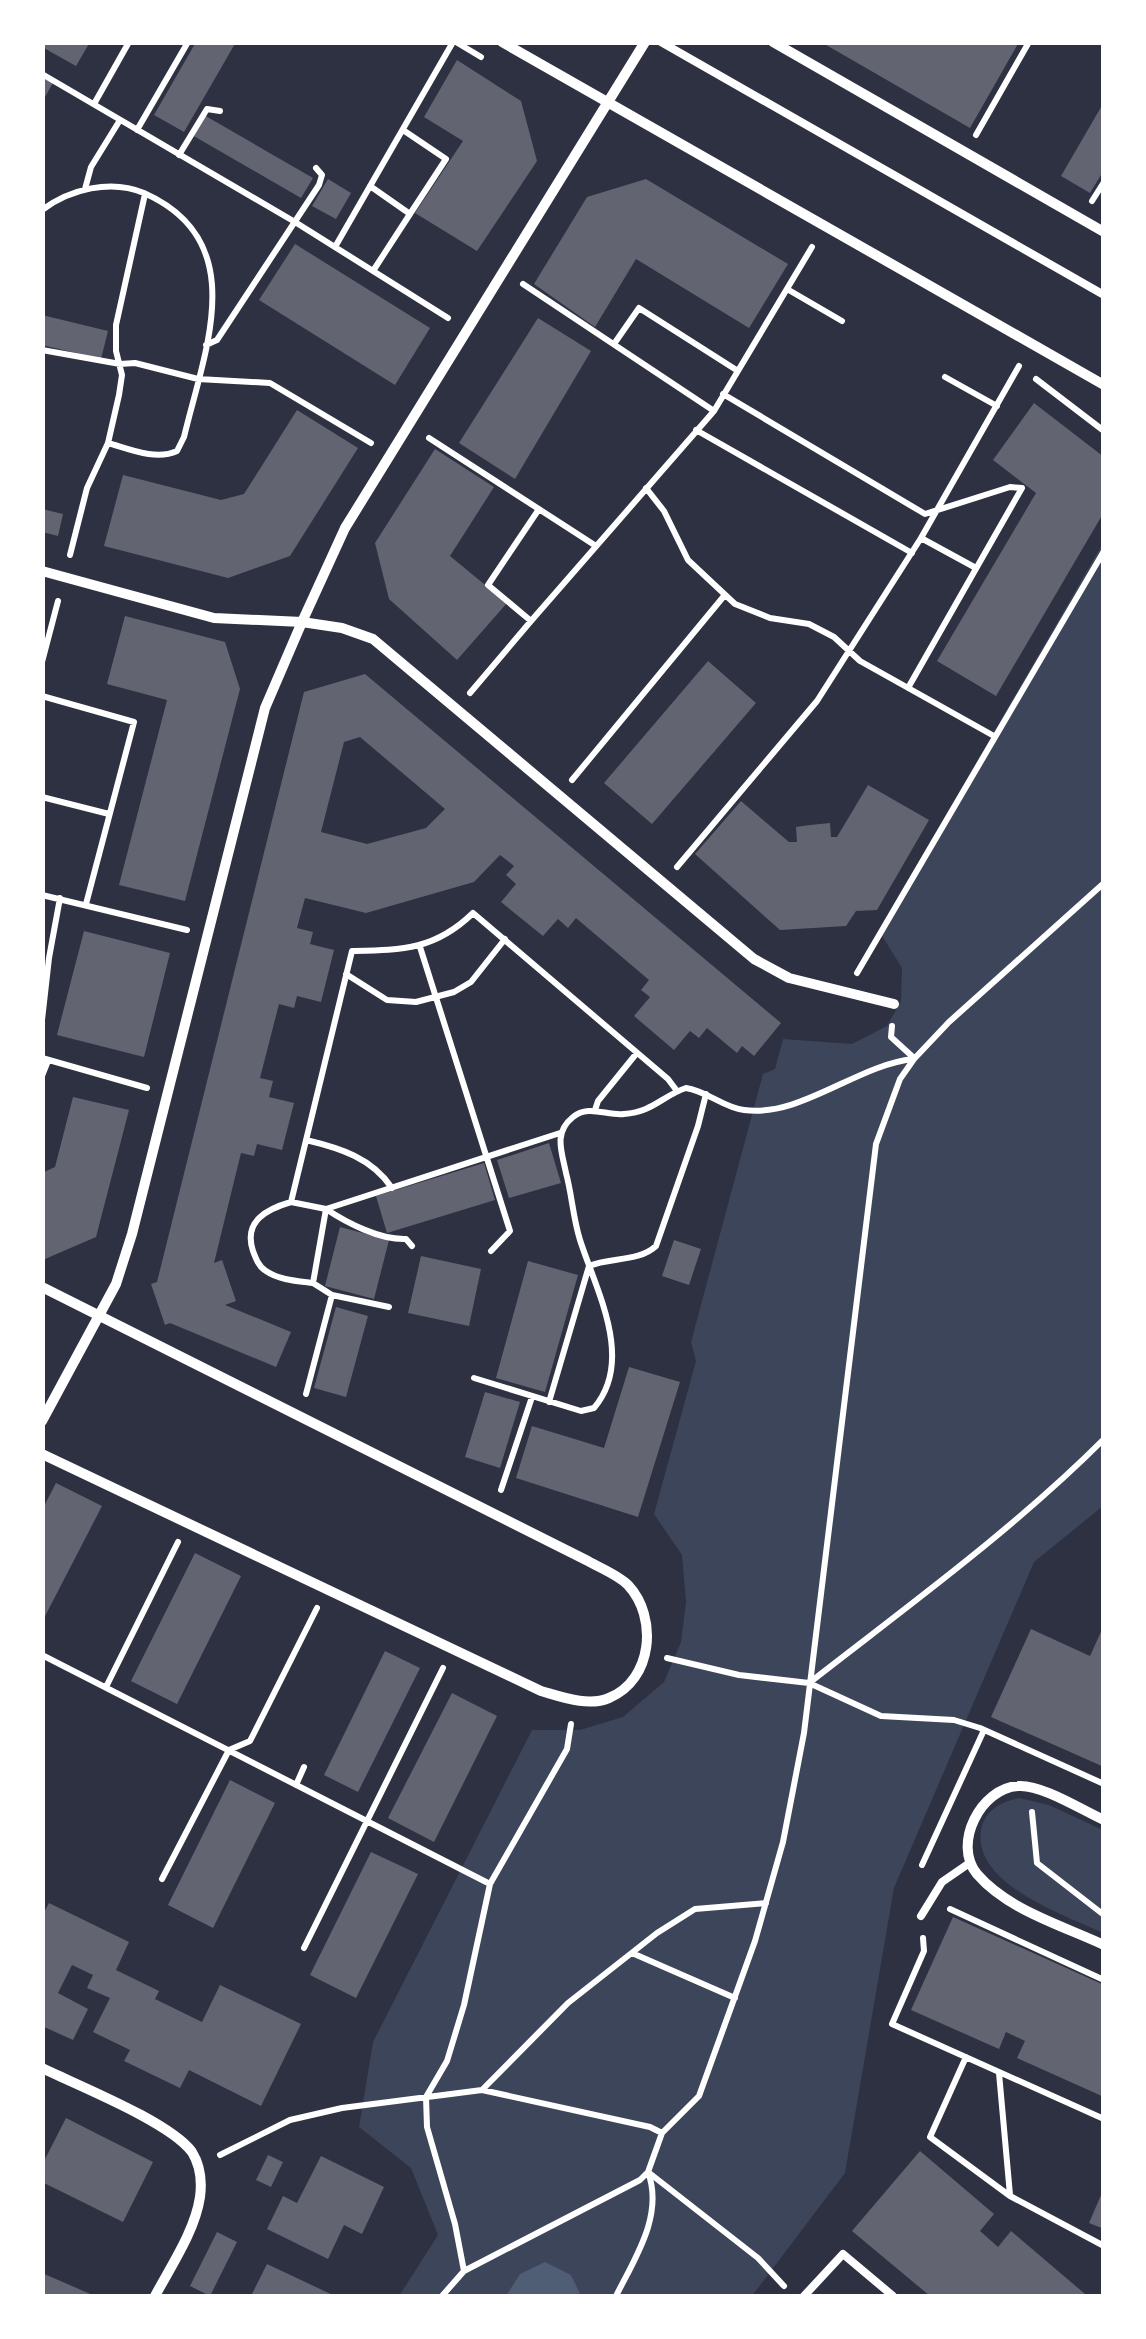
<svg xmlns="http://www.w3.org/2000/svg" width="1146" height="2339" font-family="'Archivo Narrow',sans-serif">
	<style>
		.green { fill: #3c4559 }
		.water { fill: #4f5d75 }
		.building { fill: #626471; fill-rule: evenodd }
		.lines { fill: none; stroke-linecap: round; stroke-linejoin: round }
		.path { stroke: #fff; stroke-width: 6 }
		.service { stroke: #fff; stroke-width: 8 }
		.minor { stroke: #fff; stroke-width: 10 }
	</style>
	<rect width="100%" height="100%" fill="#2d3142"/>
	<path class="green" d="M1103 543V1506L1034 1562 894 1888 845 2173 752 2296H399L438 2235 411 2168 359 2127 373 2042 532 1730H580L623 1717 664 1682 681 1642 686 1602 682 1555 654 1514 696 1361 691 1342 763 1074 775 1069 783 1039 852 1044 887 1026 901 1001 902 968 879 931Z
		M1019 1798 1049 1805 1103 1830V1933C1064 1915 973 1884 981 1831 984 1810 1001 1802 1019 1798Z"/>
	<path class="water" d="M545 2262 571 2275 581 2296H506L520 2274Z"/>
	<path class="building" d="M42 42H90L76 66 42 47Z
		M196 42H236L184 132 154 115Z
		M821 42H1019L970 128Z
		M457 60 521 101 537 161 477 251 415 213 463 141 424 117Z
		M42 77 53 83 42 102Z
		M1104 102V170L1090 193 1061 176Z
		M204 115 313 178 301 198 192 135Z
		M328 179 351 193 336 219 312 206Z
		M646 179 788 264 749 328 636 259 595 327 534 284 587 197Z
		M295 244 430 328 395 385 259 300Z
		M42 315 108 331 101 359 42 345Z
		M538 318 591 351 515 479 459 443Z
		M1034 403 1104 457V512L996 696 937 661 1036 493 993 460Z
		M297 410 358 448 290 556 228 578 104 546 123 475 221 500 244 494Z
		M435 449 494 487 450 556 507 603 457 660 389 599 375 543Z
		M42 509 63 514 58 536 42 532Z
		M125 616 225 642 240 689 185 901 119 885 167 700 107 684Z
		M708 661 756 703 652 824 604 783Z
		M365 674 781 1023 754 1056 742 1046 737 1053 707 1028 699 1038 690 1031 674 1050 634 1016 650 997 641 990 649 980 576 918 568 928 558 919 543 936 501 902 516 884 506 875 514 866 500 855 474 882 366 913 305 898 297 928 313 932 310 944 334 950 321 1002 297 996 294 1008 279 1004 260 1078 273 1081 269 1097 294 1103 282 1150 257 1144 254 1156 241 1153 214 1263 222 1260 236 1301 225 1305 291 1332 276 1367 170 1323 165 1325 151 1284 157 1282 304 692ZM360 737 445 809 426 828 367 844 321 832 344 742Z
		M868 785 929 820 877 910 856 911 846 926 780 930 695 854 741 801 789 842H797L796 827 810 825 830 823 831 837H837Z
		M84 931 170 953 144 1057 57 1035Z
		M73 1097 129 1110 96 1237 45 1259 42 1257V1173L55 1167Z
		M549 1143 561 1183 509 1198 497 1160Z
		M484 1163 495 1200 387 1233 376 1196Z
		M340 1227 389 1240 374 1299 325 1286Z
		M674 1240 701 1249 689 1285 662 1276Z
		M421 1256 481 1269 469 1326 408 1313Z
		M528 1261 578 1275 545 1392 496 1378Z
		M336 1307 368 1316 346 1397 314 1388Z
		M629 1367 680 1382 638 1517 516 1478 532 1426 604 1448Z
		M485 1392 520 1402 500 1468 465 1457Z
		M56 1483 102 1506 42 1622V1510Z
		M195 1553 241 1576 177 1704 131 1681Z
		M1104 1625V1767L991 1717 1031 1629 1090 1656Z
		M385 1651 420 1668 358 1792 324 1775Z
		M452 1693 497 1716 434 1842 388 1818Z
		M230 1780 275 1803 213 1928 168 1905Z
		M371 1852 418 1874 356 1998 310 1975Z
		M49 1903 129 1942 116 1970 159 1991 155 1999 202 2022 220 1985 301 2024 261 2106 189 2070 180 2088 124 2061 130 2050 93 2032 110 1998 87 1988 93 1975 72 1965 58 1993 88 2009 73 2040 42 2026V1916Z
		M953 1917 1104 1985V2097L1017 2058 1025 2041 1006 2032 999 2049 911 2010Z
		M66 2118 153 2162 123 2222 42 2182V2165Z
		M920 2151 994 2214 980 2231 998 2247 1011 2231 1085 2294 1082 2296H930L852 2231Z
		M268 2155 283 2162 271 2187 256 2180Z
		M321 2156 384 2187 362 2234 344 2225 328 2259 267 2229 283 2196 297 2203Z
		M1104 2188V2229L1089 2223Z
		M217 2232 237 2242 210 2296 190 2286Z
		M267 2264 335 2296H251Z
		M42 2273 95 2296H42Z"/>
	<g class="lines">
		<path class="path" d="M456 42 481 57
			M42 74 295 222 448 318
			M94 104 129 42
			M137 130 188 42
			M403 130 446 159 410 214
			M976 135 1029 42
			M179 155 207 109 220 111
			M370 186 410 214 373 271
			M85 189 91 167 120 120
			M1092 201 1104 182
			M42 210C70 189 111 179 144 193 252 241 205 349 184 437L177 451C156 461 129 449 108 443
			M335 247 453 42
			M523 284 714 411
			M787 289 842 321
			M614 344 639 308 738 371
			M206 345 217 340 319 185 322 175 316 168
			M42 350 120 364 135 363 198 379 270 383 371 443
			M945 377 997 406
			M1036 379 1104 431
			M723 394 925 514 1010 487 1022 488 908 688
			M696 430 912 553
			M429 438 596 546
			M646 488 664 511 688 560 735 604 770 618 809 624 834 637 860 661 994 736
			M921 538 976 568
			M70 555 87 488 108 443 119 395 122 375 116 351V325L145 194
			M531 621 714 411 812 247
			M42 662 58 601
			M470 693 531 621 488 585 539 509
			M42 696 134 722 86 904
			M572 780 724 596
			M42 797 109 814
			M677 867 817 701 921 538 1019 366
			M42 895 187 930
			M420 947 510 1231 491 1251
			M857 973 1104 551
			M346 974 387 1000 416 1002 454 992 471 982 505 939
			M42 1020 49 958 60 898
			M892 1026 891 1037 914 1058
			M42 1058 147 1088
			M42 1076 48 1061
			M595 1110 598 1101 636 1054
			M306 1140C340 1148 372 1158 392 1188
			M291 1202C267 1209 243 1221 253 1251 256 1259 259 1267 266 1271 279 1280 297 1281 313 1283
			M412 1246 406 1239C380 1240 347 1223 326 1209L560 1133
			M332 1295 389 1307
			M474 1378 581 1411 594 1408C635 1360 596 1290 580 1240 573 1218 572 1195 566 1173 562 1152 553 1133 573 1117 588 1104 607 1116 624 1114 653 1112 662 1096 686 1088 707 1091 724 1108 744 1110 800 1118 857 1065 913 1059
			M306 1394 332 1295 313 1283 326 1209 291 1202 352 951C402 950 435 950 473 913L668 1079 677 1091
			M549 1402 589 1266C610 1257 639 1262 656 1246L698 1126 706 1094
			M501 1490 532 1397
			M42 1655 490 1884
			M667 1658 739 1675 809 1683 881 1716 954 1720 980 1728 1104 1784
			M809 1683C909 1605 1014 1529 1104 1439
			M106 1687 178 1542
			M296 1785 304 1767
			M1032 1812 1037 1863 1104 1915
			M922 1865 984 1730
			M162 1879 229 1750 250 1741 317 1608
			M950 1909 1104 1980
			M923 1938 924 1951 892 2024 1104 2119
			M304 1948 443 1668
			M632 1953 735 1998
			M966 2057 930 2137 1010 2196 1104 2246
			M999 2073 1010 2195
			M483 2089 568 2003 657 1933 695 1909 766 1903
			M220 2155 290 2120 342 2108 482 2090 650 2127 662 2133
			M648 2172 758 2258 784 2286
			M464 2271 455 2224 427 2127 426 2097 447 2061 464 2005 490 1884 567 1749 571 1724
			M442 2296 464 2271 640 2180 648 2172 662 2133 699 2096 755 1941 783 1842 804 1733 876 1144 900 1079 914 1059 949 1022 1104 883
			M616 2296C635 2258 664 2215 648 2172"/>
		<path class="service" d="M661 42 1104 295
			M921 1916 942 1882 971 1862
			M804 2296 843 2254 893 2296"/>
		<path class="minor" d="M502 42 1104 385
			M773 42 1104 232
			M42 571 214 618 302 622 342 628 373 639 754 959 789 978 894 1004
			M42 1287 588 1561C600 1568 618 1575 628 1585 658 1617 653 1680 609 1698 588 1707 562 1697 541 1691L42 1454
			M42 1421 116 1284 132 1234 265 708 302 622 345 528 645 42
			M1104 1820C1082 1810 1041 1784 1018 1786 981 1788 952 1844 977 1874 1008 1910 1061 1925 1104 1945
			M42 2068C79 2086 170 2122 192 2152 200 2165 202 2182 200 2197 195 2231 171 2266 155 2296"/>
	</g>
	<rect width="1146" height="2339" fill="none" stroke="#ffffff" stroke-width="90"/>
</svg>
